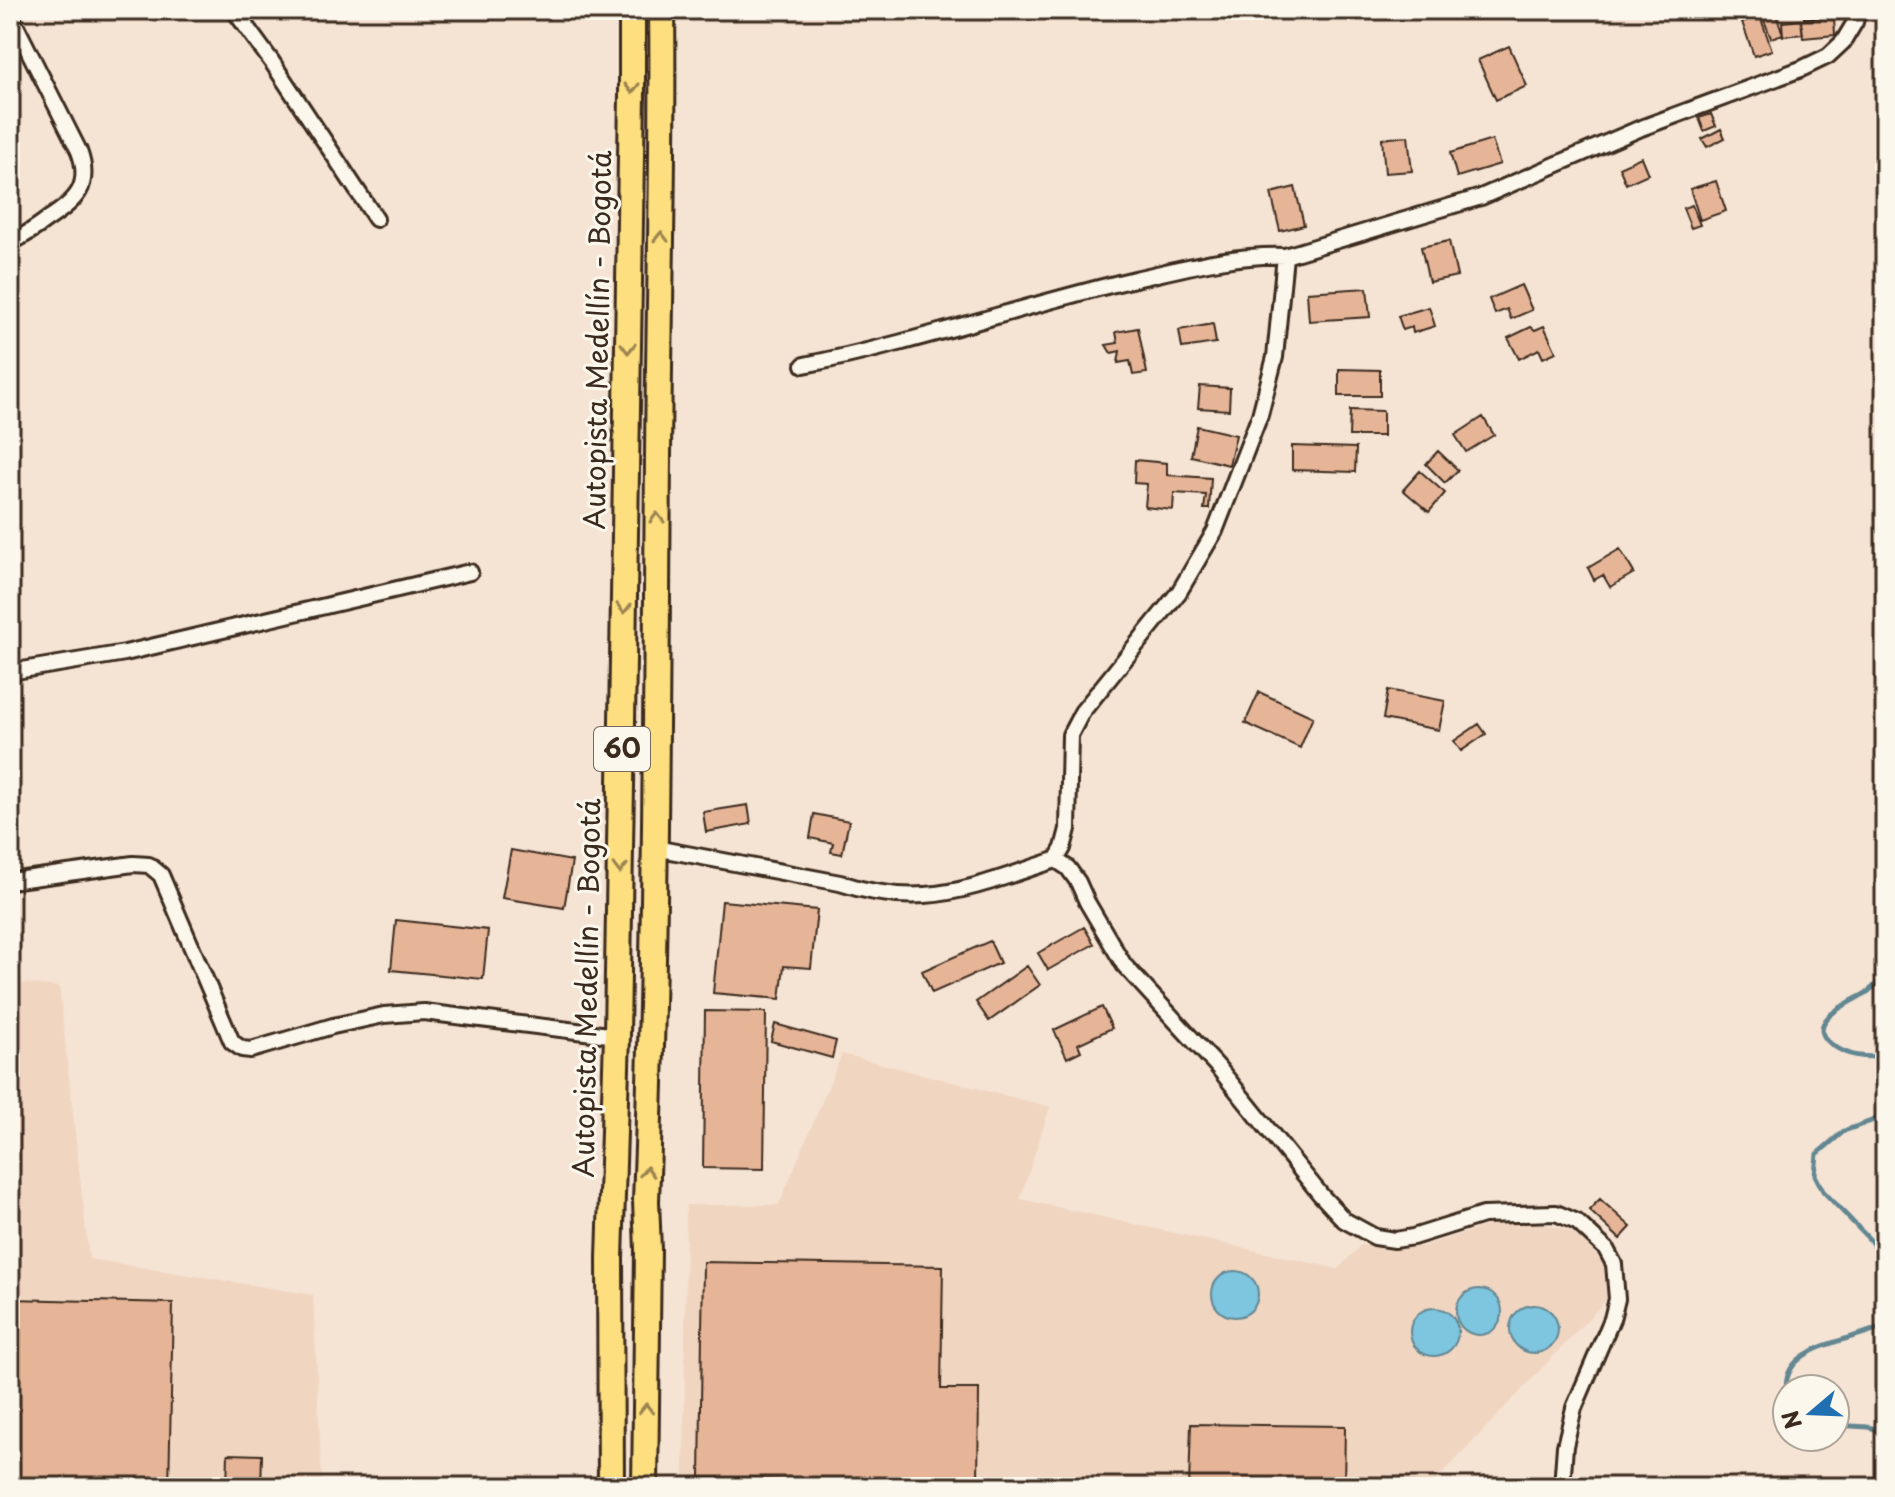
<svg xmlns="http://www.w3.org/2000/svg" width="1895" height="1497" font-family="'Playpen Sans',sans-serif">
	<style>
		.built { fill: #f0d5c1 }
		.water { fill: #7ec5df; stroke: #638792; stroke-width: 2 }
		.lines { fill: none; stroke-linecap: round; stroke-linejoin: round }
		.stream { stroke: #638792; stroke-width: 5 }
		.building { fill: #e6b598; stroke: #3b2a1e; stroke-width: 2 }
		.minor-casing { stroke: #3b2a1e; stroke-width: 20 }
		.trunk-casing { stroke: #3b2a1e; stroke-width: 30 }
		.minor { stroke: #fbf7ec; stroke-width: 14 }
		.trunk { stroke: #fddf80; stroke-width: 24 }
		.oneway { stroke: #9c844f }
		.labels { text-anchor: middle; stroke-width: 6; stroke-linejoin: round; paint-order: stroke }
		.shield { fill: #fbf7ec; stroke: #75685c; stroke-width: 2 }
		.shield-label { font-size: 26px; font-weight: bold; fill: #3b2a1e }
		.street-label { font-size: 28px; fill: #3b2a1e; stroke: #fbf7ec }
	</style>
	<rect width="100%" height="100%" fill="#f5e3d3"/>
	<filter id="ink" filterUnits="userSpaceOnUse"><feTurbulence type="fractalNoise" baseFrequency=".0125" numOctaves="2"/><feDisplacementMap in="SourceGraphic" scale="16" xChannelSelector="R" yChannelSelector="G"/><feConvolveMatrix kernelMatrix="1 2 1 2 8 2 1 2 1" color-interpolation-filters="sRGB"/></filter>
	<g filter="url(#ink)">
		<path class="built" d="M10 982 59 987 89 1259 313 1295 322 1487H10Z
			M842 1054 1050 1107 1020 1199 1338 1269 1361 1245 1420 1247 1492 1224H1544L1570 1231 1589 1247 1604 1264 1607 1299 1430 1487H684L686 1205H779Z"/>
		<path class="water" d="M1212 1294a23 23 0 1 1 46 0a23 23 0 1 1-46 0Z
			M1456 1312a23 23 0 1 1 46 0a23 23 0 1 1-46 0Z
			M1510 1329a24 24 0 1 1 48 0a24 24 0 1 1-48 0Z
			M1410 1332a24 24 0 1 1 48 0a24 24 0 1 1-48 0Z"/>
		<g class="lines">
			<path class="stream" d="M1885 926 1883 932 1885 939
				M1885 976C1879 982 1873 988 1866 993 1852 1002 1802 1021 1831 1044 1848 1057 1865 1058 1885 1056
				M1885 1116 1844 1131 1817 1154 1815 1175 1823 1191 1870 1240 1885 1263
				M1787 1394C1778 1343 1855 1342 1885 1325
				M1835 1425 1868 1427 1885 1431"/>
		</g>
		<path class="building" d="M1774 10 1783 34 1771 38 1762 15Z
			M1803 10H1839V15L1804 18Z
			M1760 16 1772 50 1754 56 1742 22Z
			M1834 17 1835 35 1803 38 1801 20Z
			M1801 20 1803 34 1783 36 1782 22Z
			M1509 46 1527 86 1496 100 1478 60Z
			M1711 114 1716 126 1704 131 1699 118Z
			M1721 129 1725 138 1707 147 1702 139Z
			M1408 136 1412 171 1385 173 1382 139Z
			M1492 140 1500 164 1457 177 1450 153Z
			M1641 157 1648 174 1626 184 1619 167Z
			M1716 181 1726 211 1700 220 1690 189Z
			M1295 187 1304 225 1280 231 1271 193Z
			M1692 205 1700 225 1691 228 1683 208Z
			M1449 241 1457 276 1429 282 1421 247Z
			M1521 285 1532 310 1511 319 1507 309 1495 314 1489 299Z
			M1367 288 1370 317 1309 321 1307 292Z
			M1429 307 1435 326 1413 333 1412 327 1403 330 1398 316Z
			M1213 324 1216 343 1182 348 1179 330Z
			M1544 326 1556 352 1543 358 1539 349 1519 359 1508 338 1531 327 1535 330Z
			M1138 328 1147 373 1133 375 1130 361 1118 363 1120 351 1111 353 1106 345 1118 343 1116 332Z
			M1339 369 1380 370V396H1339Z
			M1200 386 1230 388 1229 410 1198 408Z
			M1350 410 1383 411V436H1349Z
			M1483 417 1494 435 1466 452 1455 435Z
			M1197 426 1236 435 1229 465 1191 456Z
			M1292 446 1356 448 1355 472 1292 470Z
			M1438 451 1458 470 1445 483 1426 464Z
			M1135 460 1167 463V475L1211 478 1209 509H1204L1206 495 1174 493 1173 510 1145 507 1147 484 1134 483Z
			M1420 471 1445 493 1429 512 1403 490Z
			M1620 549 1634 573 1610 587 1603 575 1594 580 1588 568Z
			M1388 690 1445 701 1439 730 1383 719Z
			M1259 692 1313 717 1300 748 1245 723Z
			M1479 724 1486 734 1461 751 1454 741Z
			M748 805 751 824 706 832 703 812Z
			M814 814 849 821 842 854 831 852 833 843 810 838Z
			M511 850 572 861 564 908 502 898Z
			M722 901 817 910 811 968 784 966 780 999 713 993Z
			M396 920 488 930 483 979 391 970Z
			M1084 927 1094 944 1048 970 1038 953Z
			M990 941 1000 963 932 993 922 971Z
			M1027 966 1040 985 989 1021 976 1002Z
			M1102 1007 1112 1028 1078 1044 1081 1051 1067 1058 1054 1030Z
			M705 1011 766 1012 764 1169 703 1168Z
			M775 1024 836 1041 832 1058 771 1041Z
			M1600 1199 1631 1227 1620 1239 1589 1210Z
			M703 1262 943 1266 941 1389H979L978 1484 700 1478Z
			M10 1299 173 1303 169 1487H10Z
			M1191 1424 1345 1426 1344 1487H1189Z
			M228 1454 262 1455 261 1487H227Z"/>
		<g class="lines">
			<g class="minor-casing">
				<path id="minor" d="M234 10 272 62 376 219
					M10 14 79 151C92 186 76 201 48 219 36 228 24 236 10 243
					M804 365C916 343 1024 305 1135 279 1185 268 1234 254 1285 256
					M10 672 125 653 470 572
					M655 848 840 883C867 892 896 897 925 895 969 892 1014 873 1056 860L1063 848 1068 829 1070 735 1082 712 1179 592 1215 531 1260 415 1275 357 1285 256 1481 197 1641 128 1801 69 1828 56 1843 42 1855 22 1858 10
					M1056 860 1068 868 1078 882 1087 902 1124 965 1217 1066 1320 1194 1344 1220 1375 1237 1395 1240 1413 1237 1483 1215 1556 1213 1577 1222 1606 1249 1614 1264 1617 1299 1612 1319 1574 1408 1565 1446 1562 1487
					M10 881 133 864 149 865 161 875 232 1042 242 1049 251 1050 333 1026 384 1015 424 1012 617 1036"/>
			</g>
			<g class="trunk-casing">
				<path id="trunk" d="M611 1487 610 1258 617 1036 632 94V10
					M645 1487 648 1250 646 1201C656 953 656 705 658 457 659 308 664 159 662 10"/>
			</g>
			<use href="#minor" class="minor"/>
			<use href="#trunk" class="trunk"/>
		</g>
		<defs><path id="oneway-chevron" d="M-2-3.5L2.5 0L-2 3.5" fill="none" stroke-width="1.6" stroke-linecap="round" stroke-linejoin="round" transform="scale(2)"/></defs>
		<g class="oneway">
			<use href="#oneway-chevron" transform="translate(632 88) rotate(90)"/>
			<use href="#oneway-chevron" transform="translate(661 237) rotate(-89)"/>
			<use href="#oneway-chevron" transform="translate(628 348) rotate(91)"/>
			<use href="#oneway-chevron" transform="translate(657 518) rotate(-90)"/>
			<use href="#oneway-chevron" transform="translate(624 608) rotate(91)"/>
			<use href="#oneway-chevron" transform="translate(620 868) rotate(91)"/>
			<use href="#oneway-chevron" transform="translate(647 1172) rotate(-88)"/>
			<use href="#oneway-chevron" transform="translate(646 1409) rotate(-89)"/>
		</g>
	</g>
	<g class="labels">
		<rect class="shield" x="594" y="727" width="56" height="44" rx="6"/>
		<g class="shield-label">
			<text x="622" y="758">60</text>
		</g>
		<g class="street-label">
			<text transform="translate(598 340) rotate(-89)" y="10">Autopista Medellín - Bogotá</text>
			<text transform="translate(587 988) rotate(-89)" y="10">Autopista Medellín - Bogotá</text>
		</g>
	</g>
	<rect width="1895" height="1497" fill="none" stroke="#fbf7ec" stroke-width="40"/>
	<rect x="20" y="20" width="1855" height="1457" fill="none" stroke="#3b2a1e" stroke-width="3" filter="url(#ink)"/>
	<g transform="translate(1811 1413) rotate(251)"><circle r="38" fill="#fbf7ec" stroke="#aea59a" stroke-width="2"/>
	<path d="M0-6L14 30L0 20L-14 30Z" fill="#1f6fb2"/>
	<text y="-12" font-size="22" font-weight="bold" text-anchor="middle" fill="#3b2a1e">N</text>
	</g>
</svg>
